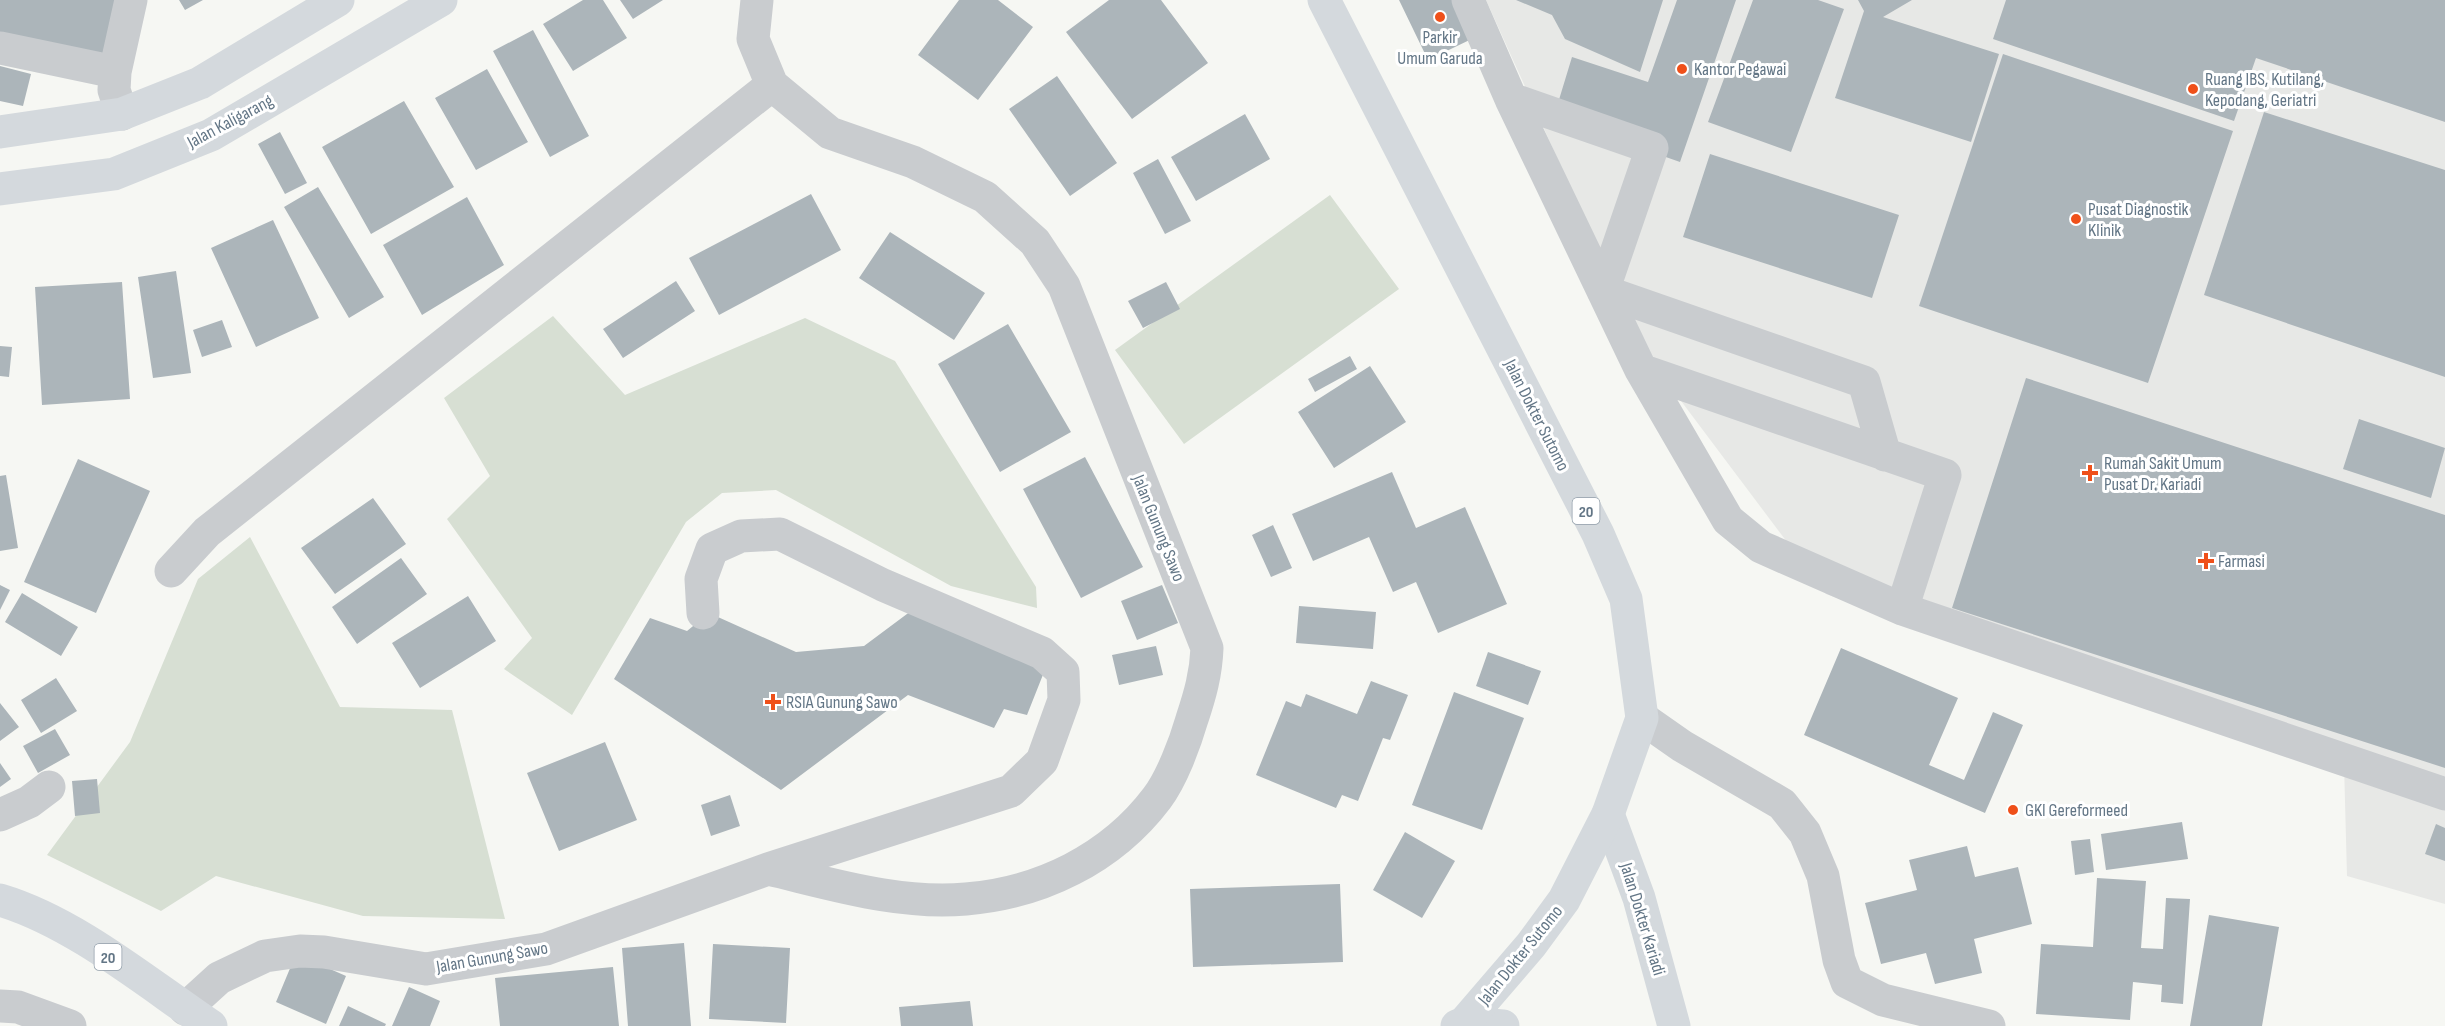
<svg xmlns="http://www.w3.org/2000/svg" width="2445" height="1026" font-family="'Sofia Sans Condensed',sans-serif">
	<style>
		.built { fill: #e7e8e6 }
		.green { fill: #d7dfd3 }
		.building { fill: #acb5ba }
		.lines { fill: none; stroke-linecap: round; stroke-linejoin: round }
		.minor { stroke: #c9cccf; stroke-width: 33 }
		.major { stroke: #d4d9dd; stroke-width: 33 }
		.highway { stroke: #d4d9dd; stroke-width: 33 }
		.poi-dot { fill: #ef501a; stroke: #fff; stroke-width: 2 }
		.labels { text-anchor: middle; stroke-width: 6; stroke-linejoin: round; paint-order: stroke }
		.shield { fill: #fff; stroke: #929faa; stroke-width: 1.5 }
		.shield-label { font-size: 16px; font-weight: bold; fill: #637686 }
		.poi-label { font-size: 18px; fill: #637686; stroke: #fff; text-anchor: start }
		.street-label { font-size: 18px; fill: #637686; stroke: #fff }
	</style>
	<rect width="100%" height="100%" fill="#f6f7f3"/>
	<path class="built" d="M1486 0H2445V904L2347 876 2344 764 2094 689 1826 594 1645 353Z"/>
	<path class="green" d="M1330 195 1399 289 1184 444 1115 350Z
		M553 316 625 395 805 318 895 361 1036 587 1037 608 951 586 776 490 722 493 686 522 572 715 504 669 532 638 447 519 490 476 444 398Z
		M250 537 340 707 452 710 505 919 363 916 216 876 161 911 47 855 130 742 198 579Z"/>
	<path class="building" d="M0 0H119L107 55 0 33Z
		M179 0H203L185 10Z
		M583 0H603L627 38 573 71 543 24Z
		M620 0H663L633 19Z
		M959 0H998L1033 27 978 100 918 55Z
		M1109 0H1161L1208 63 1132 119 1066 32Z
		M1399 0H1465L1482 34 1428 60Z
		M1516 0H1663L1640 72 1565 39 1552 15Z
		M1677 0H1736L1680 162 1626 143 1558 103 1572 57 1648 82Z
		M1753 0H1818L1844 9 1791 152 1708 122Z
		M1858 0H1912L1883 17 1999 54 1971 142 1835 98 1864 11Z
		M2006 0H2445V122L2256 58 2234 121 1993 39Z
		M533 30 589 136 550 157 493 51Z
		M2003 54 2233 131 2148 383 1919 306Z
		M0 66 31 74 23 106 0 101Z
		M487 69 528 142 476 170 435 98Z
		M1057 76 1117 163 1070 196 1009 109Z
		M404 101 454 187 371 234 322 147Z
		M2264 112 2445 170V377L2204 295Z
		M1245 114 1270 159 1196 201 1171 157Z
		M280 132 307 183 285 194 258 144Z
		M1710 154 1899 215 1872 298 1683 237Z
		M1158 159 1191 221 1165 234 1133 173Z
		M318 187 384 297 349 318 284 207Z
		M811 194 841 250 719 315 689 258Z
		M467 197 504 265 422 315 383 245Z
		M273 220 319 318 256 347 211 248Z
		M890 232 985 293 954 340 859 278Z
		M176 271 191 373 153 378 138 277Z
		M676 281 695 311 623 358 603 329Z
		M122 282 130 399 42 405 35 287Z
		M1166 282 1180 309 1143 328 1128 301Z
		M222 320 232 347 202 357 193 330Z
		M1008 324 1071 432 1000 472 938 364Z
		M0 346 12 347 9 377 0 376Z
		M1350 356 1357 369 1315 392 1308 379Z
		M1370 366 1406 422 1334 468 1298 412Z
		M2026 378 2445 515V768L1952 608Z
		M2359 419 2445 448 2431 498 2343 469Z
		M1085 457 1143 567 1081 598 1023 489Z
		M78 459 150 491 96 613 24 582Z
		M1392 472 1416 528 1465 507 1507 604 1438 633 1416 582 1393 592 1369 537 1313 561 1292 514Z
		M6 475 18 548 0 551V476Z
		M373 498 406 544 335 594 301 548Z
		M1273 525 1292 568 1271 577 1252 535Z
		M401 558 427 594 357 644 332 607Z
		M0 585 10 590 0 610Z
		M1162 585 1178 623 1137 640 1121 601Z
		M22 593 78 627 61 656 5 622Z
		M468 596 496 641 420 688 392 643Z
		M1299 606 1376 612 1373 649 1296 643Z
		M915 608 1048 662 1027 715 1004 709 994 728 908 695 781 790 614 679 650 618 687 631 709 613 796 652 864 646Z
		M1156 646 1163 675 1119 685 1112 655Z
		M1841 648 1958 698 1929 765 1964 780 1993 712 2023 725 1985 813 1804 735Z
		M1488 652 1541 671 1528 705 1476 686Z
		M56 678 77 711 41 733 21 700Z
		M1371 681 1408 695 1390 740 1383 738 1358 801 1342 795 1336 808 1256 775 1286 701 1301 707 1306 694 1357 714Z
		M1454 692 1524 718 1482 830 1412 805Z
		M0 703 19 727 0 741Z
		M55 729 70 755 38 773 23 746Z
		M605 742 637 820 559 851 527 773Z
		M0 763 11 779 0 787Z
		M97 779 100 813 75 816 72 781Z
		M730 795 740 826 711 836 701 805Z
		M2182 822 2188 859 2106 870 2101 834Z
		M2436 824 2445 828V861L2425 854Z
		M1405 832 1455 861 1422 918 1373 890Z
		M2090 839 2094 872 2075 875 2071 841Z
		M1967 846 1975 877 2018 867 2032 924 1974 939 1982 973 1935 984 1926 953 1881 964 1865 903 1917 890 1909 860Z
		M2097 878 2146 881 2141 948 2163 949 2166 898 2190 899 2183 1004 2161 1002 2162 985 2133 982 2130 1020 2036 1014 2041 944 2093 947Z
		M1340 884 1343 962 1193 967 1190 889Z
		M2209 915 2279 927 2262 1026H2190Z
		M684 943 691 1026H628L622 948Z
		M713 944 790 948 786 1023 709 1019Z
		M296 954 346 976 326 1024 276 1002Z
		M613 967 619 1026H500L495 978Z
		M409 987 440 1001 430 1026H392Z
		M970 1001 973 1026H901L899 1007Z
		M348 1006 386 1024 385 1026H339Z"/>
	<g class="lines">
		<path class="minor" d="M757 0 753 39 772 85 830 133 913 162 985 197 1035 242 1064 286 1207 648C1206 674 1200 695 1192 719 1185 743 1172 778 1157 798 1111 859 1040 893 966 899 899 905 832 884 768 869
			M1468 0 1511 99 1641 370 1728 520 1761 547 1902 609 2445 794
			M0 48 115 72
			M1511 99 1652 148 1603 291 1864 382 1885 455
			M122 114 114 90 115 72 131 0
			M1641 370 1945 475 1902 609
			M171 571 207 532 772 85
			M1642 718 1682 746 1782 804 1805 833 1823 876 1839 960 1847 982 1883 1000 1989 1026
			M0 815 29 802 49 787
			M0 1006 18 1007 70 1026
			M185 1009 219 978 265 956 300 951 324 952 426 969 546 949 768 869 1011 791 1042 761 1064 700 1063 672 1042 653 883 585 780 534 741 536 712 549 701 579 703 613"/>
		<path class="major" d="M1608 814 1639 898 1674 1026
			M1464 1023 1503 1026"/>
		<path class="highway" d="M1324 0 1598 534 1626 599 1642 718 1608 814 1564 900 1531 945 1464 1023 1457 1026
			M0 132 122 114 200 83 338 0
			M0 189 114 174 211 135 441 0
			M0 900C74 922 146 982 211 1026"/>
	</g>
	<g class="poi-dot">
		<circle cx="1440" cy="17" r="6"/>
		<circle cx="1682" cy="69" r="6"/>
		<circle cx="2193" cy="89" r="6"/>
		<circle cx="2076" cy="219" r="6"/>
		<path d="M2087 464h6v6h6v6h-6v6h-6v-6h-6v-6h6z"/>
		<path d="M2203 552h6v6h6v6h-6v6h-6v-6h-6v-6h6z"/>
		<path d="M770 693h6v6h6v6h-6v6h-6v-6h-6v-6h6z"/>
		<circle cx="2013" cy="810" r="6"/>
	</g>
	<g class="labels">
		<g class="shield">
			<rect x="1572.5" y="498" width="27" height="26" rx="4.5"/>
			<rect x="94.5" y="944" width="27" height="26" rx="4.5"/>
		</g>
		<g class="shield-label">
			<text x="1586" y="517">20</text>
			<text x="108" y="963">20</text>
		</g>
		<g class="poi-label">
			<text x="1440" y="43" text-anchor="middle">Parkir<tspan x="1440" dy="21">Umum Garuda</tspan></text>
			<text x="1694" y="75">Kantor Pegawai</text>
			<text x="2205" y="85">Ruang IBS, Kutilang,<tspan x="2205" dy="21">Kepodang, Geriatri</tspan></text>
			<text x="2088" y="215">Pusat Diagnostik<tspan x="2088" dy="21">Klinik</tspan></text>
			<text x="2104" y="469">Rumah Sakit Umum<tspan x="2104" dy="21">Pusat Dr. Kariadi</tspan></text>
			<text x="2218" y="567">Farmasi</text>
			<text x="786" y="708">RSIA Gunung Sawo</text>
			<text x="2025" y="816">GKI Gereformeed</text>
		</g>
		<g class="street-label">
			<text transform="translate(230 121) rotate(-28)" y="6">Jalan Kaligarang</text>
			<text transform="translate(1537 415) rotate(63)" y="6">Jalan Dokter Sutomo</text>
			<text transform="translate(1159 528) rotate(68)" y="6">Jalan Gunung Sawo</text>
			<text transform="translate(1643 919) rotate(73)" y="6">Jalan Dokter Kariadi</text>
			<text transform="translate(1520 955) rotate(-51)" y="6">Jalan Dokter Sutomo</text>
			<text transform="translate(492 957) rotate(-10)" y="6">Jalan Gunung Sawo</text>
		</g>
	</g>
</svg>
